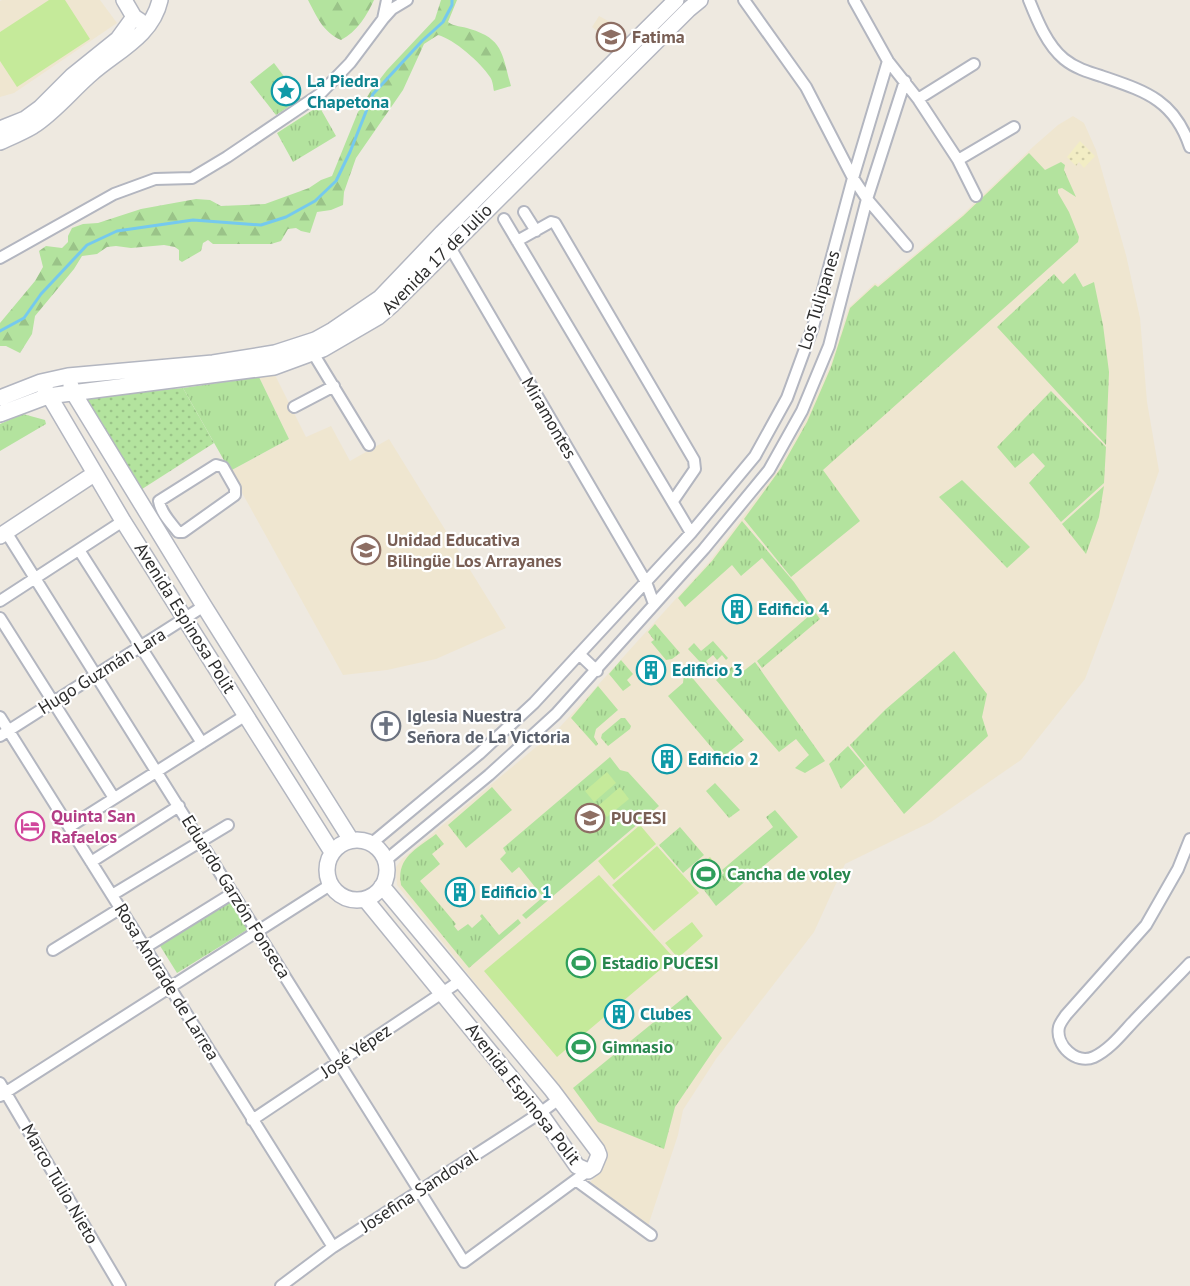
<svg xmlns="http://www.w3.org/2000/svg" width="1190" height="1286" font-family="'PT Sans',sans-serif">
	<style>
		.education { fill: #efe6d0 }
		.grass { fill: url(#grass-tufts) }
		.forest { fill: url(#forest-firs) }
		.sand { fill: url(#sand-dots) }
		.garden { fill: url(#garden-dots) }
		.pitch { fill: #c5ea9a }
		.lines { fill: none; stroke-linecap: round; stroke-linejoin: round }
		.stream { stroke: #75c9ee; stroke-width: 3 }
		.street-casing { stroke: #b3b6c0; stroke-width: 14 }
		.secondary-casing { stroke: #b3b6c0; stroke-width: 18 }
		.street { stroke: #fff; stroke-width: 10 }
		.secondary { stroke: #fff; stroke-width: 15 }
		.labels { text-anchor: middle; stroke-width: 4.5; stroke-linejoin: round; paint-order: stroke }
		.education-label { font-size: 18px; font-weight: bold; fill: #785e54; stroke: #fff; text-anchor: start }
		.culture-label { font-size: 18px; font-weight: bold; fill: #0d838f; stroke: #fff; text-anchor: start }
		.street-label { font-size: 18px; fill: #2d2d2d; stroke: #fff }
		.worship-label { font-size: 18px; font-weight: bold; fill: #5b616d; stroke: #fff; text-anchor: start }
		.hotel-label { font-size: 18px; font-weight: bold; fill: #b23c85; stroke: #fff; text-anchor: start }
		.leisure-label { font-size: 18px; font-weight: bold; fill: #27864d; stroke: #fff; text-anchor: start }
	</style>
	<defs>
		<pattern id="grass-tufts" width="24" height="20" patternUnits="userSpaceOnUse" patternTransform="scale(1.5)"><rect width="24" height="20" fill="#b3e39e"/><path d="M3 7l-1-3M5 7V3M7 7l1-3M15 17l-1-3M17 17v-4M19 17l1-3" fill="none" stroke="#9ac388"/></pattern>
		<pattern id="forest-firs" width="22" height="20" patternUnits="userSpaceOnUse" patternTransform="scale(1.5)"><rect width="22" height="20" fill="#b3e39e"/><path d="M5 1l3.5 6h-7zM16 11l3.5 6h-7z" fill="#9ac388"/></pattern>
		<pattern id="sand-dots" width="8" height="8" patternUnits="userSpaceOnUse" patternTransform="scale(1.5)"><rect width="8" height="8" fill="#f2edc4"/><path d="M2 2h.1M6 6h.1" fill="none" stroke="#d0cca9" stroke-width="1.8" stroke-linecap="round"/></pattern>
		<pattern id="garden-dots" width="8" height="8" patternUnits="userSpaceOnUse" patternTransform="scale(1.5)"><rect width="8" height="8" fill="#b3e39e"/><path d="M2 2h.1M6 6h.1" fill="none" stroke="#9ac388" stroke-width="1.8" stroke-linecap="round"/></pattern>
	</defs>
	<rect width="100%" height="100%" fill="#eee9e0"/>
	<path class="education" d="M2 0H100L117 23 14 93 0 97V1Z
		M599 16 623 29 614 44 592 27Z
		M1073 116 1084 123 1096 150 1126 255 1140 318 1147 402 1159 471 1113 604 1085 679 1021 760 931 822 845 864 814 932 716 1059 683 1110 678 1135 647 1229 586 1187 599 1172 602 1154 596 1135 397 885 396 867 402 859 560 727 710 561 780 467 805 421 830 366 849 307 875 283 878 285 963 214 1034 146 1058 125Z
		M274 373 306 437 331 426 350 461 389 439 506 628 436 659 387 670 343 675 230 471 289 439 259 377Z"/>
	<path class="grass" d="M274 63 301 99 276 115 250 82Z
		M319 106 336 136 293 162 277 133Z
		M1029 153 1045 170 1061 162 1065 165 1064 170 1076 197 1062 188 1058 189V193L1069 212 1079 237 1078 242 823 470 860 521 791 577 744 519 781 468 807 422 831 367 850 308 875 285 878 287 963 216Z
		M1075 273 1083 287 1094 282 1103 325 1109 372 1106 445 997 327 1054 274 1063 284Z
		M259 377 289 439 230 471 183 388Z
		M1051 391 1106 447 1104 483 1061 522 1029 483 1045 466 1033 453 1015 468 997 447Z
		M23 414 45 420 46 424 0 451V424Z
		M962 480 1030 547 1007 568 939 497Z
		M1104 486 1099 517 1086 554 1062 524Z
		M742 521 794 582 820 619 762 668 757 661 810 615 762 558 741 576 732 565 685 607 678 598 712 561Z
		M655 624 680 653 672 659 666 660 651 642 654 640 648 632Z
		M713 641 728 658 726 660 722 655 717 660 713 655 706 661 714 672 711 674 688 649 694 643 701 651Z
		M954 651 987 694 982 717 988 736 904 814 850 745 886 709Z
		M621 660 633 674 627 680 631 685 623 691 609 674Z
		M755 662 825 761 805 773 795 768 809 755 796 739 779 752 716 680 734 665 741 673Z
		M693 667 696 670 690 675 744 740 724 756 720 752 717 754 668 696 683 683 684 674Z
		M598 686 618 710 596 729 594 737 598 744 596 746 571 718Z
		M621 718H625L631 726 630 729 608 746 601 738 602 734Z
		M848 746 865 766 841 789 829 764Z
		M610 757 620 770 628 772 659 806 526 919 522 915 543 897 519 867 512 873 500 859 506 853 503 848Z
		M715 783 740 810 729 818 706 791Z
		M492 787 512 810 466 848 448 825Z
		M775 810 798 837 716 906 704 890 724 873 722 870 773 827 766 817Z
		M680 827 704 855 683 873 659 845Z
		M436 834 444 844 432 854 440 864 420 881 456 924 454 926 458 931 468 924 472 928 482 919 480 916 482 914 499 935 518 919 521 923 469 968 401 885C396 857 417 849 436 834Z
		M230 896 250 928 177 973 157 941Z
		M687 995 722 1038 675 1107 664 1149 598 1122 573 1088Z"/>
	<path class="forest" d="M308 0H374C367 15 357 32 341 40 323 32 317 17 308 0Z
		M441 0H457L448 22C454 27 462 26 470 29 504 39 502 55 511 86L494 91C493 87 493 81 490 77 481 63 454 39 438 35L424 44 403 90 356 158 344 192 343 205 331 210 317 212 310 233 301 231 296 228 288 229 281 241 271 244H213L208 240 203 243 201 251 182 262 179 260V250L175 247 164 245 131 248 116 246 107 247 97 254 82 256 74 269 35 316 32 334 20 353 6 346H0V323L35 281 43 267 39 251 46 246 62 248 68 242V236L72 228 83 224 98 223 141 209 196 199 210 200 221 206 265 204 309 188 321 180 332 176 358 112 370 92 387 70 435 19Z"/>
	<path class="sand" d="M1080 141 1095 156 1084 168 1079 162 1076 166 1067 157Z"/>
	<path class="garden" d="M183 388 214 443 139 491 82 398Z"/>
	<path class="pitch" d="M49 0H65L90 39 17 87 0 61V32Z
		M607 772 616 783 594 802 585 791Z
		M620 787 629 799 607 817 598 806Z
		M640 825 656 844 614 880 598 861Z
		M657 846 699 893 654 931 612 885Z
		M710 857 722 873 703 890 690 874Z
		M599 875 674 958 557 1057 484 971Z
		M692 922 703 936 678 958 665 943Z"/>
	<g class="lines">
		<path class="stream" d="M0 331 24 318 41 294 87 245 117 231 193 220 261 225 286 217 315 201 336 181 350 152 373 94 422 41 443 22 452 5V0"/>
		<g class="street-casing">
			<path id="street" d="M744 0 806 87 853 178 867 199 907 246
				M854 0 888 61 918 99 958 160 976 196
				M1029 0C1037 20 1047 45 1064 59 1075 68 1088 72 1101 76 1144 91 1174 99 1190 147
				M383 19 387 0
				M918 99 974 64
				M958 160 1014 127
				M524 212 536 231
				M504 219 691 533
				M517 241 551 222 555 223 694 460 695 469 673 501
				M447 242 646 582 654 604
				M0 258 114 194 155 179 192 178 227 157 320 94 350 63 383 19 392 9 407 0
				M313 353 369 445
				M294 407 334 386
				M216 465 223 467 235 488V495L183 532H178C171 523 161 513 159 501Z
				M6 532 464 1262 588 1171
				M79 550 202 743
				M0 601 123 521
				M0 618 114 798
				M579 654 597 671
				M0 717 333 1247
				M0 736 204 606
				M69 827 246 715
				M1190 839 1178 869 1146 925 1066 1015C1064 1018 1060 1023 1059 1027 1055 1045 1076 1065 1094 1057 1109 1050 1121 1035 1132 1023 1151 1003 1171 983 1190 963
				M372 843 479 754 534 703 691 533 755 456 787 398 813 327 853 178 888 61
				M386 860 489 775 556 714 704 549 769 470 802 411 829 346 867 199 905 81
				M91 862 179 806
				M112 895 228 825
				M146 947 233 893
				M53 950 121 908
				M0 1083 120 1286
				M0 1096 330 885
				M252 1120 460 981
				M577 1181 651 1235
				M281 1286 333 1247 540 1113 559 1099"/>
		</g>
		<g class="secondary-casing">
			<path id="secondary" d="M124 0 134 17 140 21
				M0 129 25 119 40 108 72 76 118 39 134 17
				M0 142C11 137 23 132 33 126 55 112 72 90 92 73 117 51 152 36 160 0
				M71 386 73 392 204 606 351 840
				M44 387 123 521 332 852
				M0 398 41 382 68 376 213 363 275 353 315 340 333 330 380 298 442 233 676 0
				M0 414 48 396 274 367 323 349 378 317 392 305 689 9 700 0
				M0 536 94 474
				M327 870a30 30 0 1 1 60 0a30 30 0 1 1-60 0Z
				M365 899 540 1113 577 1166 588 1171 594 1167 599 1155 597 1150 552 1090 382 886"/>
		</g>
		<use href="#street" class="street"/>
		<use href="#secondary" class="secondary"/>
	</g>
	<defs>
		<g id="school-ring" transform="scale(1.5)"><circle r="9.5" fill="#fff" stroke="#8d6e63" stroke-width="1.5"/><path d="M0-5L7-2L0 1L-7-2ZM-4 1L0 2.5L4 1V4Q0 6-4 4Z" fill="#8d6e63"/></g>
		<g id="sight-ring" transform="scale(1.5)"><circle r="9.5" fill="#fff" stroke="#0f9aa8" stroke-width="1.5"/><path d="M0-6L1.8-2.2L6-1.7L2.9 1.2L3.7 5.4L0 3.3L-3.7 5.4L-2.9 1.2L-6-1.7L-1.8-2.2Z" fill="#0f9aa8"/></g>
		<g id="building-ring" transform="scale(1.5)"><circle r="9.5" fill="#fff" stroke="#0f9aa8" stroke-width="1.5"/><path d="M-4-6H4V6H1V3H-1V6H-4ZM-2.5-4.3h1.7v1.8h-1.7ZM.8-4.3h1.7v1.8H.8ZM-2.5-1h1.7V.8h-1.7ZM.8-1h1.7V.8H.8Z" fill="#0f9aa8"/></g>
		<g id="church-ring" transform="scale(1.5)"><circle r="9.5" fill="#fff" stroke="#6b7280" stroke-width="1.5"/><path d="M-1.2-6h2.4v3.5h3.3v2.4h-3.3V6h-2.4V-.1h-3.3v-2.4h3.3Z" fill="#6b7280"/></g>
		<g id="hotel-ring" transform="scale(1.5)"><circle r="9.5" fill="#fff" stroke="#d1479c" stroke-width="1.5"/><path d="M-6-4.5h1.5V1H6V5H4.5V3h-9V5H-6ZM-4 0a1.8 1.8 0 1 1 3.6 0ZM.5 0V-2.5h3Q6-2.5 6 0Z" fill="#d1479c"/></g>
		<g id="stadium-ring" transform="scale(1.5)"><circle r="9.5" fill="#fff" stroke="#2e9e5b" stroke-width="1.5"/><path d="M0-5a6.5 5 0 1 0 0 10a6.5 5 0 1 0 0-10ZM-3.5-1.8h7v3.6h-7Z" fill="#2e9e5b"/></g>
	</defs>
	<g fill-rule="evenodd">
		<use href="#school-ring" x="611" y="37"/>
		<use href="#sight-ring" x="286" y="91"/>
		<use href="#school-ring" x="366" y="550"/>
		<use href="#building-ring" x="737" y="609"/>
		<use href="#building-ring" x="651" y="670"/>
		<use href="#church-ring" x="386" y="726"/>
		<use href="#building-ring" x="667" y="759"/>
		<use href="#school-ring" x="590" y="818"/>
		<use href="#hotel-ring" x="30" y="826"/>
		<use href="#stadium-ring" x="706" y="874"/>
		<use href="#building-ring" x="460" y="892"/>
		<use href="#stadium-ring" x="581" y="963"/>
		<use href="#building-ring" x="619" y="1014"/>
		<use href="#stadium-ring" x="581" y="1047"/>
	</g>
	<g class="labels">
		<g class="education-label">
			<text x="632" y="43">Fatima</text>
			<text x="387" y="546">Unidad Educativa<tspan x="387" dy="21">Bilingüe Los Arrayanes</tspan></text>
			<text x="611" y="824">PUCESI</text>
		</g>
		<g class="culture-label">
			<text x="307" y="87">La Piedra<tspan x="307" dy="21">Chapetona</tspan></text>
			<text x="758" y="615">Edificio 4</text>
			<text x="672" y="676">Edificio 3</text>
			<text x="688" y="765">Edificio 2</text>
			<text x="481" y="898">Edificio 1</text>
			<text x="640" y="1020">Clubes</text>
		</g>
		<g class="street-label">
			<text transform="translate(437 259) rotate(-45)" y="6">Avenida 17 de Julio</text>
			<text transform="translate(819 300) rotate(-73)" y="6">Los Tulipanes</text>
			<text transform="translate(549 418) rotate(60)" y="6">Miramontes</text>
			<text transform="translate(185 618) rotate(58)" y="6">Avenida Espinosa Polit</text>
			<text transform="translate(102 671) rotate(-32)" y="6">Hugo Guzmán Lara</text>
			<text transform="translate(236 897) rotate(58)" y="6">Eduardo Garzón Fonseca</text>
			<text transform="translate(167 982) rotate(58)" y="6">Rosa Andrade de Larrea</text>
			<text transform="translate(356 1051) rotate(-34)" y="6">José Yépez</text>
			<text transform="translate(523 1094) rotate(52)" y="6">Avenida Espinosa Polit</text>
			<text transform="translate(60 1184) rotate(60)" y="6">Marco Tulio Nieto</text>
			<text transform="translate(419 1191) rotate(-33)" y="6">Josefina Sandoval</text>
		</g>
		<g class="worship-label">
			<text x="407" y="722">Iglesia Nuestra<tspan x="407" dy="21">Señora de La Victoria</tspan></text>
		</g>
		<g class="hotel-label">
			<text x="51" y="822">Quinta San<tspan x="51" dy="21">Rafaelos</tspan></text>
		</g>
		<g class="leisure-label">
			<text x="727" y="880">Cancha de voley</text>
			<text x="602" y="969">Estadio PUCESI</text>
			<text x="602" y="1053">Gimnasio</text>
		</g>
	</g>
</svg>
